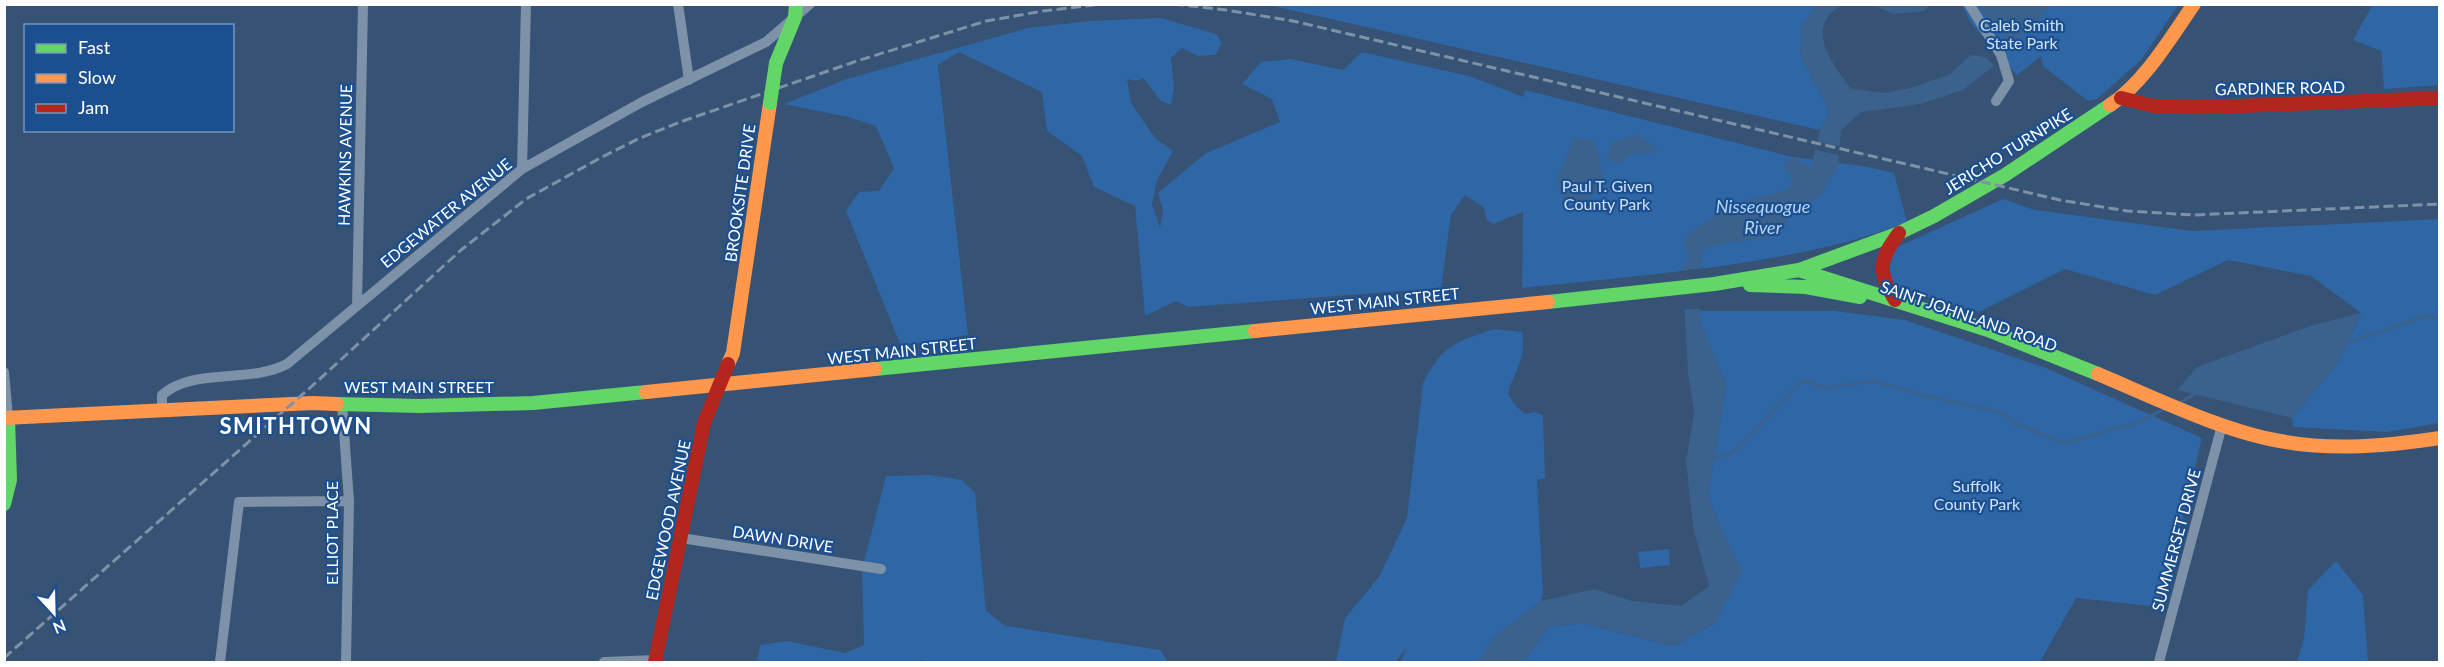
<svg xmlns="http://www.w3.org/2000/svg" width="2444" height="667" font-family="Lato,sans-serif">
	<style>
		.green { fill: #2f66a5 }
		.water { fill: #3b618d }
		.pier { fill: #365274 }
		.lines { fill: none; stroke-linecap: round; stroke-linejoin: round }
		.stream { stroke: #3b618d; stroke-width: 3 }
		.street { stroke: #7d92a8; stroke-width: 10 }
		.fast { stroke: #63d668; stroke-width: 14 }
		.slow { stroke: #ff974d; stroke-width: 14 }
		.jam { stroke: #b3261e; stroke-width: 14 }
		.rail { stroke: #7e92a7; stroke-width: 3; stroke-dasharray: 10 4.5; stroke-linecap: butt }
		.fast-bridge { stroke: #63d668; stroke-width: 14 }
		.labels { text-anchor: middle; stroke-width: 4.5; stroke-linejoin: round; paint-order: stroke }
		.park-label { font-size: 16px; fill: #cfe3fa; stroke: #1b4f8f }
		.street-label { font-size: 16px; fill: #fff; stroke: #1b4f8f }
		.water-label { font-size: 18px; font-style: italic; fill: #b5d3f5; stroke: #1b4f8f }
		.district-label { font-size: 22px; font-weight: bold; letter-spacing: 1.5px; fill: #fff; stroke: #1b4f8f }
	</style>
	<rect width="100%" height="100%" fill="#365274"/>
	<path class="green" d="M2373 4 2439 5V85L2384 89 2381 51 2353 40Z
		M1269 5H1817L1802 26 1800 55 1830 112 1820 130Z
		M1962 5H2178L2142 59 2097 99 2088 101 2043 66 2041 56 2017 75 1971 23Z
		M1161 18 1216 34 1222 43 1215 55 1198 56 1182 48 1171 58 1174 87 1171 105 1161 101 1143 78 1136 81 1127 79 1131 103 1155 138 1173 151 1157 180 1152 204 1160 228 1163 210 1158 193 1206 153 1280 122 1272 99 1242 84 1261 62 1291 59 1343 70 1362 52 1469 76 1524 97 1525 90 1793 157 1863 166 1894 173 1907 222C1887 229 1867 237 1846 242 1741 269 1630 276 1522 288L1523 212 1493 224 1487 220 1483 207 1465 195 1451 215 1441 288 1189 307 1176 301 1145 316 1135 206 1094 187 1082 156 1047 131 1042 92 959 52 938 65 968 335 901 346 846 211 859 192 879 191 894 168 876 126 848 117 784 104 847 79 1028 28 1089 21Z
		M2003 199 2035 210 2192 231 2439 219V423L2387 432 2293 427 2292 418 2338 363 2361 313 2311 276 2228 260 2155 295 2065 269 1979 312 1899 289 1886 278 1893 249Z
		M1700 311H1835L1905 320 2046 368 2202 438 2161 607 2076 598 2040 662H1523L1549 627 1583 623 1673 646 1715 623 1718 522 1708 495 1726 385 1700 322Z
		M1494 329 1522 332C1526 362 1515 368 1508 394L1516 406 1525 414 1535 412 1543 415 1545 478 1537 480 1543 593 1541 601 1492 639 1479 662H1401L1406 648 1396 662H1336L1345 618 1379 577 1407 518 1423 383C1443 344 1456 342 1494 329Z
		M930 475 962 480 975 493 986 611 1006 626 1160 650 1168 662H928L920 660 919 662H757L760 645 787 641 845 653 864 645 862 569 886 476Z
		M1669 549 1670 565 1640 568 1638 552Z
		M2336 561 2363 595 2368 662H2297L2304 638 2308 590Z"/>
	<path class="water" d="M1817 5H1842C1838 8 1831 12 1828 17 1811 39 1839 72 1851 89L1884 93 1911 88 1950 74 1971 55 1986 57 1994 66 1963 90 1921 104 1861 112 1841 131 1838 167 1820 196 1792 212 1777 236 1722 244 1702 250 1700 322 1726 385 1708 495 1718 522 1742 571 1715 623 1673 646 1583 623 1549 627 1523 662H1479L1492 639 1541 601 1595 589 1632 601 1681 606 1709 586 1693 527 1686 461 1694 413 1688 372 1682 267 1688 261V252L1684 247 1688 234 1733 204 1784 191 1794 183 1784 164 1793 157 1811 168 1820 130 1830 112 1800 55 1802 26Z
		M1872 5H1930L1925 11 1894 14Z
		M1979 5V4L2053 5 2012 44 1980 9Z
		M1640 135 1659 152 1629 155 1620 163 1606 159 1613 141Z
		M1573 137 1595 141 1607 193H1593L1591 199 1565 203 1557 181Z
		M2361 313 2338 363 2292 418 2177 390 2197 367 2310 326Z"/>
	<path class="pier" d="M1814 141 1843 147 1842 156 1813 149Z
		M1706 268 1704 308 1680 310V271Z"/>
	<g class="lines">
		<path class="stream" d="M2347 343 2425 316 2440 318
			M2181 402 2195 394
			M1710 460 1735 451 1803 380 1825 388 1874 381 1927 396 2000 412 2015 423 2063 443 2136 423 2167 408"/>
		<path class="street" d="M678 4 689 80
			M1969 4 2001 55 2009 81 1996 101
			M522 169 526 4
			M357 306 363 4
			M4 372 8 418
			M342 404 349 501 346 662
			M162 409V395C194 367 249 384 287 364L522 169 642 102 766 42 810 4
			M681 538 881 569
			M220 662 239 502 349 501
			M604 662 656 660
			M2159 662 2222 425"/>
		<path class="fast" d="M776 63 795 17 796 4
			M1799 270 1988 330 2098 374
			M1750 285 1806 287 1860 297
			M1548 302 1714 284 1799 270 1899 233 1934 216 2005 175 2110 105
			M875 369 1255 331
			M337 404 420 406 533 403 646 392
			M4 504 10 480 8 418"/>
		<path class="slow" d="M2110 105C2144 83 2171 37 2194 4
			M1255 331 1548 302
			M728 364 733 353 770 103
			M2098 374C2153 397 2222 431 2280 441 2333 451 2387 446 2440 438
			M646 392 875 369
			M4 418 313 403 337 404"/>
		<path class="jam" d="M2121 98 2154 106 2216 107 2440 98
			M1895 300C1877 271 1879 260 1899 233
			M655 662 704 423 728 364"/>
		<path class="rail" d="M1174 4 1226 10 1293 21 2060 200 2127 211 2193 215 2440 204
			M4 658 312 386 461 250 526 199 602 157 640 138 683 121 857 61 986 21 1043 11 1102 4"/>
		<path class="fast-bridge" d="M770 103 776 63"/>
	</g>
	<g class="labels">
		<g class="park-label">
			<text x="2022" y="31">Caleb Smith<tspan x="2022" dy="18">State Park</tspan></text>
			<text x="1607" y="192">Paul T. Given<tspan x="1607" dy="18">County Park</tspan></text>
			<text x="1977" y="492">Suffolk<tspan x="1977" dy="18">County Park</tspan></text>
		</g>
		<g class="street-label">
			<text transform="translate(2280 88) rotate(-1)" y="6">GARDINER ROAD</text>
			<text transform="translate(2008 151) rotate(-32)" y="6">JERICHO TURNPIKE</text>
			<text transform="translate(345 155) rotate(-89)" y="6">HAWKINS AVENUE</text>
			<text transform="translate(740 193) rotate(-82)" y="6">BROOKSITE DRIVE</text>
			<text transform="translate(446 213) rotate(-39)" y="6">EDGEWATER AVENUE</text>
			<text transform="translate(1385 301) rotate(-6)" y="6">WEST MAIN STREET</text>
			<text transform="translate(1969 316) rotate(19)" y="6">SAINT JOHNLAND ROAD</text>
			<text transform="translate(902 351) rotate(-6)" y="6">WEST MAIN STREET</text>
			<text x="419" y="393">WEST MAIN STREET</text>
			<text transform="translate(668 520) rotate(-78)" y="6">EDGEWOOD AVENUE</text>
			<text transform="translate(332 533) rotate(-90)" y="6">ELLIOT PLACE</text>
			<text transform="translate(783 539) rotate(9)" y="6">DAWN DRIVE</text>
			<text transform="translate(2176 540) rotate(-75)" y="6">SUMMERSET DRIVE</text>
		</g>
		<g class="water-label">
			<text x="1763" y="213">Nissequogue<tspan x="1763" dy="21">River</tspan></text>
		</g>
		<g class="district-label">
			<text x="296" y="434">SMITHTOWN</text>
		</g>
	</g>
	<rect width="2444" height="667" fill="none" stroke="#ffffff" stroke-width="12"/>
	<rect x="24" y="24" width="210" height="108" fill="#1b4f8f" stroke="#7695bc" stroke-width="1.5"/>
	<rect x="36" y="44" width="30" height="9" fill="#63d668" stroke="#7695bc" stroke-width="1.5"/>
	<text x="78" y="54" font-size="18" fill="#ffffff">Fast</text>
	<rect x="36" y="74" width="30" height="9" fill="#ff974d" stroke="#7695bc" stroke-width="1.5"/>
	<text x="78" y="84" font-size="18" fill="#ffffff">Slow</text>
	<rect x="36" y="104" width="30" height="9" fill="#b3261e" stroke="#7695bc" stroke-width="1.5"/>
	<text x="78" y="114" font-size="18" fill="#ffffff">Jam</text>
	<g transform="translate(54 613) rotate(158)" stroke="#1b4f8f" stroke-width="4.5" paint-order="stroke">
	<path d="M0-4.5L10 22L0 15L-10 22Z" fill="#ffffff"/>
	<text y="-9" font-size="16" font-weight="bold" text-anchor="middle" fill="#ffffff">N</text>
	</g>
</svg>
